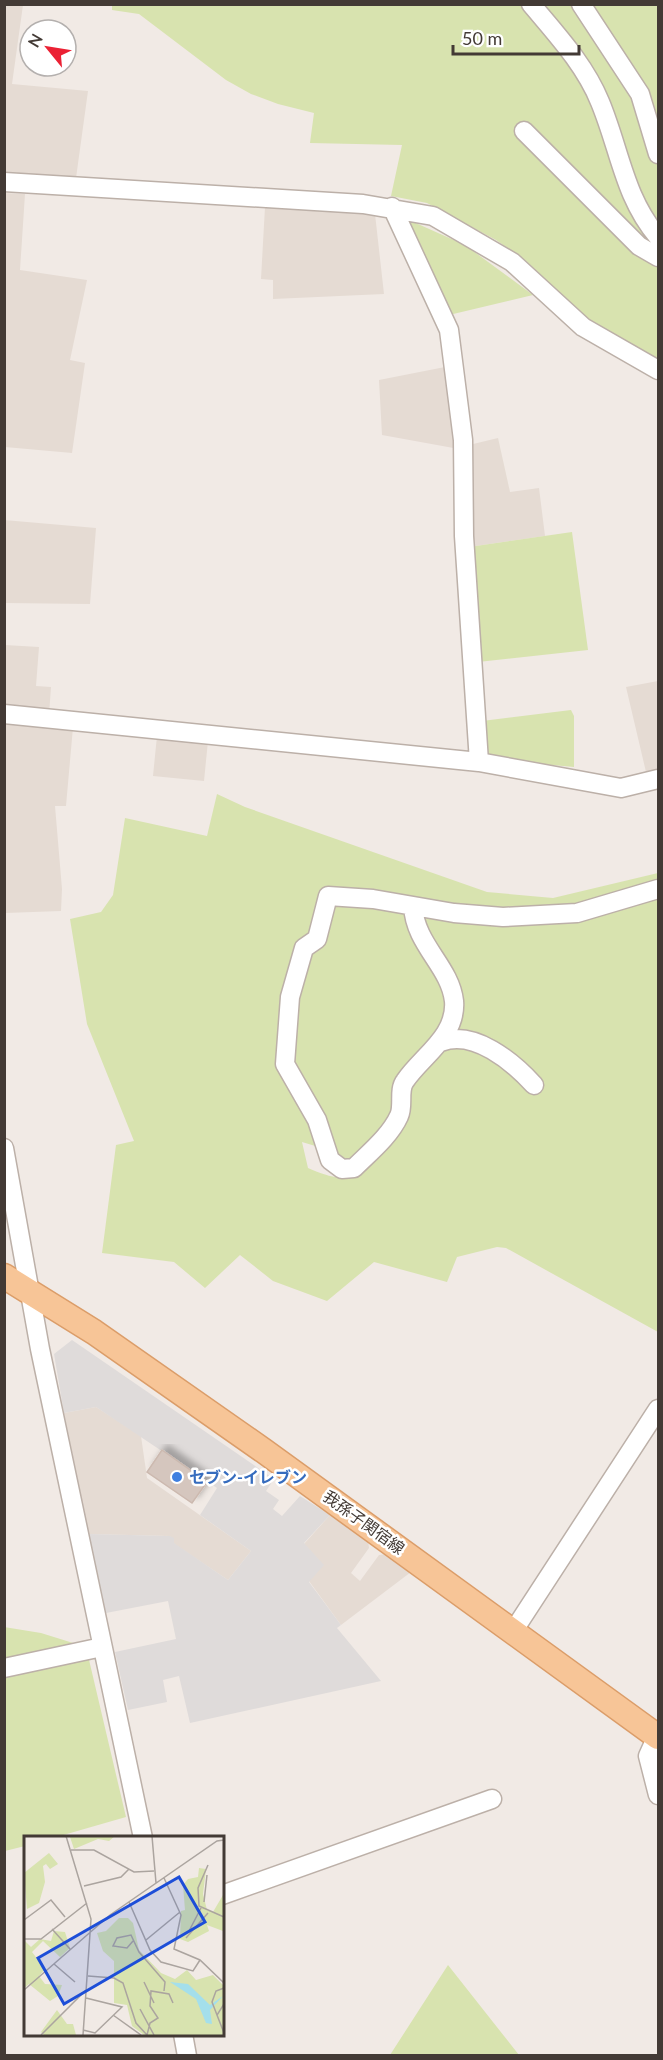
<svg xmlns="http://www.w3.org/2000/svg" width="663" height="2060" font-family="Lato,'Noto Sans JP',sans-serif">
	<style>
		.residential { fill: #e5dbd3 }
		.green { fill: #d8e3af; fill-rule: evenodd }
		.parking { fill: #dfdbda }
		.building { fill: #d5c6be; stroke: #ccb9af; stroke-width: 1.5; filter: url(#shadow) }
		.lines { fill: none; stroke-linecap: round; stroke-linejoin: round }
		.minor-casing { stroke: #bcb0a8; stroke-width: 21 }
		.major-casing { stroke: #db9d69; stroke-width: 27 }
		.minor { stroke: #fff; stroke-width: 18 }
		.major { stroke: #f7c597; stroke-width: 24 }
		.shop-dot { fill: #3f7fe0; stroke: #fff; stroke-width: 2 }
		.labels { text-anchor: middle; stroke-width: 5; stroke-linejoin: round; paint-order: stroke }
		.shop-label { font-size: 16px; font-weight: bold; fill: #366cbe; stroke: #fff; text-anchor: start }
		.street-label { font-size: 16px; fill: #433a35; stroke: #fff }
		.inset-road { fill: none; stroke: #aba49f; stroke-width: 1.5 }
		.view { fill: #1d4ed8; fill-opacity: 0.15; stroke: #1d4ed8; stroke-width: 3 }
		.inset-edge { fill: none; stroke: #433a35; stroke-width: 3 }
	</style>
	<defs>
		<filter id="shadow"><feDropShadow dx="5.5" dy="-5.5" stdDeviation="3" flood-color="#0004"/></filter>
	</defs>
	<rect width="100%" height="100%" fill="#f1eae5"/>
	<path class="residential" d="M4 5H23L12 84 88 91 76 178 5 174Z
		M4 193 25 194 20 270 87 280 70 360 85 363 72 453 5 447Z
		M265 207 375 214 384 294 273 299V280L261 279Z
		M450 366 459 449 382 435 379 380Z
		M498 438 510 492 539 488 545 536 469 547V445Z
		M4 520 96 528 90 604 5 603Z
		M5 645 39 647 36 686 51 687 49 715 5 709Z
		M658 681V772H646L626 687Z
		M4 718 73 727 66 806H55L62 889 61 911 5 913Z
		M157 736 208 741 204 781 153 776Z
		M96 1407 141 1436 147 1478 251 1551 228 1580 173 1543 170 1536 89 1534 64 1413Z
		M330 1515 368 1541 369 1548 351 1573 360 1581 379 1555 386 1554 411 1572 341 1625 309 1581 304 1544Z"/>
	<path class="green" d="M112 4 658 5V360L603 329 583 315 526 261 496 240 427 203 391 196 402 145 310 143 314 113 278 104 251 94 226 80 139 14 112 10Z
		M400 216 465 245 533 295 449 315Z
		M572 532 588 650 478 662 469 547Z
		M571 710 574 716V767L487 759 482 721Z
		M217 794 245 807 487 892 553 898 658 873V1332L506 1248 497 1247 457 1257 447 1282 374 1262 327 1301 273 1281 240 1255 205 1288 174 1262 102 1253 116 1145 134 1141 87 1024 70 919 101 912 113 895 125 818 207 836ZM302 1142 332 1151 364 1169C343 1183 330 1177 308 1168Z
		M4 1627 41 1633 86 1647 126 1817 53 1838H26L25 1846 5 1851Z
		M448 1965 519 2055H390Z"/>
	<path class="parking" d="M72 1340 274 1479 266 1491 279 1500 273 1509 282 1516 300 1496 330 1515 304 1543 324 1565 309 1582 341 1625 337 1628 381 1681 190 1723 179 1676 163 1680 167 1702 128 1710 115 1652 176 1639 168 1601 106 1613 89 1534 170 1536 174 1538V1543L228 1580 251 1551 200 1515 217 1488 96 1407 64 1413 54 1354Z"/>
	<path class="building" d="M162 1450 207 1482 192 1503 147 1472Z"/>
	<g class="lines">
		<g class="minor-casing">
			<path id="minor" d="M531 4C557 35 585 65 600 102 620 150 624 197 658 237
				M581 4 640 94 658 154
				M524 131 639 246 658 257
				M4 182 363 204 433 216 512 262 583 327 658 370
				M392 207 449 330 463 440 464 536 479 762
				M4 714 479 762 621 788 658 779
				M413 906C415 945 450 966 454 1001 457 1036 422 1056 405 1081 398 1090 404 1106 399 1116 390 1136 369 1153 354 1168L342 1169 330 1160 317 1120 285 1064 290 997 304 948 317 939 328 896 373 899 454 913 503 917 577 913 658 889
				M441 1042C474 1029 513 1062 534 1085
				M4 1148 40 1349 143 1838
				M514 1630 658 1409
				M4 1668 102 1647
				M657 1736 648 1756 658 1795
				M222 1895 492 1799
				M183 2034 187 2056"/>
		</g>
		<g class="major-casing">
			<path id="major" d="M4 1276 94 1332 264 1451 658 1737"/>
		</g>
		<use href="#minor" class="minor"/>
		<use href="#major" class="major"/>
	</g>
	<circle class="shop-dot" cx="177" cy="1477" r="6"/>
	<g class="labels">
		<g class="shop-label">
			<text x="189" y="1483">セブン-イレブン</text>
		</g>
		<g class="street-label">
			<text transform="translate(364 1522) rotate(36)" y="6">我孫子関宿線</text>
		</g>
	</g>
	<g transform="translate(24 1836)">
		<rect width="200" height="200" fill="#f1eae5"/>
		<path d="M91 0 85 5 74 3 50 13 46 1ZM25 17 34 28 26 33 22 28 19 30 21 46 15 67 3 73 0 37ZM175 32 182 33 179 58 183 74 189 76 199 59V95L183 89 185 95 164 106 156 103 157 75 161 74 159 49 164 43 174 41ZM95 82H104L109 87 115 114 137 137 151 143 163 134 172 144 189 139 199 149V199H120L108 190 103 169 90 167V125L79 115 73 97 82 95ZM30 95 41 96 46 112 36 121 19 105 8 116 21 133 15 140 21 148 38 149 34 160 26 165 5 148 0 152V108L1 105 7 111 16 103 27 105ZM33 174 43 188H49L52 199H20L17 196Z" fill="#d8e3af"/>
		<path d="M146 146 164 148 186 169 199 160 186 174 188 188 182 187 172 163Z" fill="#a4dfeb"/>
		<path class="inset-road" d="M42 0 67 83 59 199M128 0 132 47M47 14H70L110 36 130 35M184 29 174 52 175 70 200 81M140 42 157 79 150 113 176 124 200 147M60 50 97 41 105 33M105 66 126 114 137 126 169 135 176 124M180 66 183 39M0 84 27 64 41 81M28 93 46 113M165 95 177 72M162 102 184 77M0 103H17L63 67M122 104 156 76M109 105 103 112 89 110 93 102 107 99 115 116 141 146 140 155M30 128 51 146M64 140 90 142 99 147 112 187 123 199M120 146 130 167M0 154 86 79 193 5 200 4M200 168 193 179 200 197M116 173 130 199M89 179 117 199M193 179 188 166 192 155 200 152M59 194 71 197 98 171 62 162M17 199 62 154M123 199 126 187 134 182 126 170 127 155 145 158 149 167"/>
		<path class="view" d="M155 41 181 86 40 168 14 122Z"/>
		<rect width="200" height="200" class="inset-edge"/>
	</g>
	<rect width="663" height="2060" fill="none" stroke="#433a35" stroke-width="12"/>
	<g transform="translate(48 48) rotate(300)"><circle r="28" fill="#ffffff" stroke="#b4b0ae" stroke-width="1.5"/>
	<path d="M0-4.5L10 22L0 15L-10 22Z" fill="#eb2134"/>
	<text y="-9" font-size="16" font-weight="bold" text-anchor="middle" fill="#433a35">N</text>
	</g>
	<path d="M453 45v9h126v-9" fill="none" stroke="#433a35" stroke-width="3"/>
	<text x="462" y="45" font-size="18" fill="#433a35" stroke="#ffffff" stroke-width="4.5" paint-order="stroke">50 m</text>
</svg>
